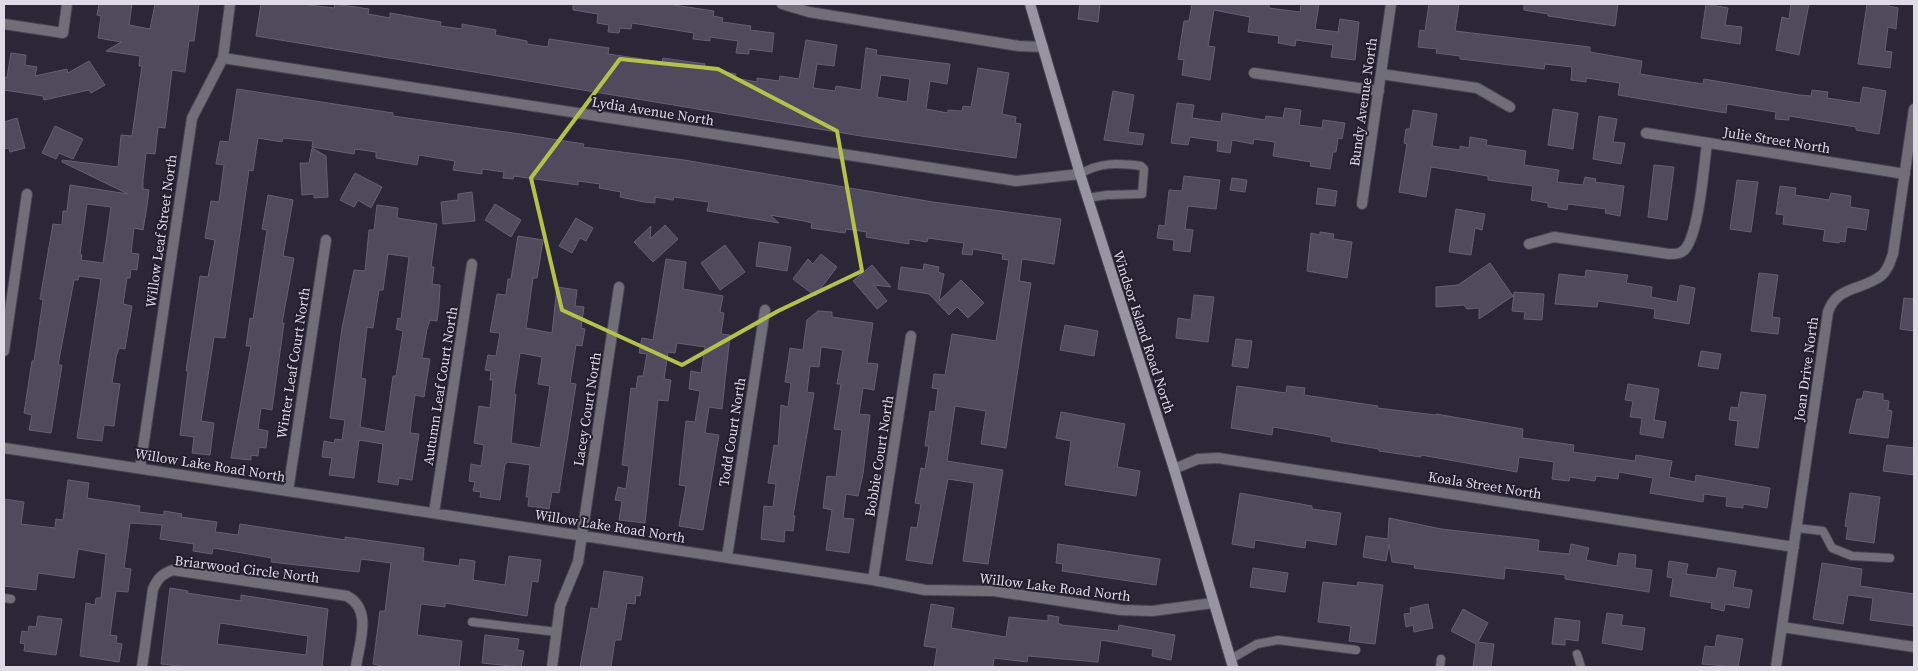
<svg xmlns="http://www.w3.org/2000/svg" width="1918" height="671" font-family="'Source Serif 4',serif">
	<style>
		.building { fill: #4f4b5d; stroke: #646072; fill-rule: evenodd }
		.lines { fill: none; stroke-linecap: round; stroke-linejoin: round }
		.lane-casing { stroke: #484453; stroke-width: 10 }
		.street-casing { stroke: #484453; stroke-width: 12 }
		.secondary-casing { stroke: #484453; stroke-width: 12 }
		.lane { stroke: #706f77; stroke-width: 8 }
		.street { stroke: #706f77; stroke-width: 10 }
		.secondary { stroke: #9895a3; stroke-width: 10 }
		.marked { fill: none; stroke: #b4c24b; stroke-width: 4; stroke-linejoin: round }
		.labels { text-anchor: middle; stroke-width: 4; stroke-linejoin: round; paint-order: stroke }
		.street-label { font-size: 14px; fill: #dedbe6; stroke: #221e2d }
	</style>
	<rect width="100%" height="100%" fill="#2b2737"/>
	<path class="building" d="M99 4H132L129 25 150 29 155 4H199L194 41H189L185 72 172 70 165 128 158 127 155 154 146 153 143 180V189L149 190 147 206 143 230 134 228 131 253 139 254 137 270 131 269 130 278H127L123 304 132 306 125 349 119 348 116 357 112 383 120 384 114 426 104 425 102 441 77 438 101 279 79 276 78 280H74L58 365H62L51 433 29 430 32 415 24 413 32 361H34L43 300 40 299 53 224 62 225 63 211H67L70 185 128 194 62 162V160L118 167 121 135 132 136 142 66H139L140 56 106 51 121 42 98 38 101 16 97 15ZM87 204 111 207 103 263 81 260 82 255 80 254Z
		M261 4H301L334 8 335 4 369 9 368 14 390 18V13L441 22 440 26 462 29V24L496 30 495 35 527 41V44L548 47 549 39 609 48 608 54 636 58 662 62 663 58 705 64 704 69 736 74 735 78 757 82V78L779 81 780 76 799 79 806 40 837 45 834 66 817 64 813 88 835 91 836 86 861 90 866 48 877 50 876 55 950 64 947 84 930 81 926 109 948 113V110L962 111 963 106 971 107 978 68 1009 73 1002 114 1016 117 1015 123 1021 124 1016 158 861 136 256 36ZM881 75 910 79 907 102 877 97Z
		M573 4H667L714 11 713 16 723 18 722 22 751 26 750 30 774 33 772 52 749 49V54L736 53 738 41 710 37V41L693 39 694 33 632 23 631 29 620 28 619 33 608 32 609 25 597 23 598 14 573 10Z
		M1080 4H1100L1098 22 1078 19Z
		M1192 4H1269V8L1300 12 1301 4H1319L1315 29 1338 32 1340 19 1359 22 1355 60 1331 57 1333 45 1296 40 1295 46 1278 43 1279 36 1248 32 1250 17 1214 10 1208 46 1215 47 1210 80 1182 75 1184 60 1178 59 1184 21H1189Z
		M1429 4H1459L1455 31 1590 47V52L1642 61 1640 74 1703 84 1704 79 1799 95 1811 96 1812 90 1828 92 1827 98 1860 103 1863 87 1886 91 1879 134 1856 130V127L1789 116V120L1775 119 1776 112 1727 104 1726 113 1618 95 1620 83 1586 78V82L1571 80 1572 67 1545 64 1544 69 1460 59V56L1436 53 1437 49 1418 47 1420 30 1425 31Z
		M1524 4H1618L1615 26 1548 16V14L1524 10Z
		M1706 4 1728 8 1725 25 1742 27 1740 44 1701 38Z
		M1791 4H1809L1799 55 1776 50 1782 17 1789 19Z
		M1867 4H1888V6L1898 8 1896 29 1888 27 1885 51 1892 52 1890 68 1858 64Z
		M11 53 26 55 25 65 37 67 35 76 67 69 68 73 89 61 105 85 91 93 89 90 44 100 43 96 4 90V78L7 77Z
		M237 89 393 113V116L520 134 584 144 583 147 684 160 933 202 1061 219 1054 264 1022 259 1019 281 1031 283 1006 448 981 444 986 411 955 406 947 461 1003 470 988 564 963 561 974 483 948 479 932 564 906 560 911 527 917 528 921 504 915 503 921 468 925 469 929 446H925L930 411 935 412 938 389 932 388 934 374 945 375 952 334 996 341 1009 260 1002 259 1003 254 973 249 972 255 962 254 964 243 928 238 927 242 909 239V244L866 237 867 232 846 229 845 233 811 228 812 223 804 221 770 215 779 223 707 211 709 202 674 197 673 200 655 197V203L644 202 620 197 621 192 599 188 600 184 578 181V185L514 176 513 179 503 178 504 172 482 169V174L453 170 455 161 419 155 417 165 376 158V152L355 149 354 154 312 147 313 141 283 138 282 142 258 138 253 171 249 170 225 338 214 337 201 421 214 423 210 455 192 453 194 437 180 435 188 371H186L200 276 208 277 215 240 205 238 211 201 219 202 224 165 216 164 220 141 229 142Z
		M1113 91 1134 95 1128 132 1144 134 1142 145 1104 140Z
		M1177 103 1194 105 1192 118 1221 122 1222 113 1265 120 1266 116 1283 118 1285 108 1301 110 1299 125 1322 128 1323 120 1345 123 1342 139 1338 138 1336 152H1333L1330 169 1310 166 1311 162 1273 156 1275 142 1254 139 1253 144 1232 140 1230 153 1217 151 1218 141 1190 137 1188 145 1171 143Z
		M1553 109 1578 113 1573 149 1548 145Z
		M1413 110 1437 114 1432 146 1460 150V146L1469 148 1470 137 1487 140 1486 145 1526 151 1524 165 1559 170 1557 182 1583 185 1585 177 1596 179 1595 182 1624 186 1620 216 1605 213 1606 209 1568 204 1567 210 1548 207V203L1531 200 1533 186 1488 180V176L1431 167 1426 197 1399 192 1407 144 1404 143 1406 129H1410Z
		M1599 116 1617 119 1613 142 1625 143 1621 164 1593 159Z
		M17 118 25 148 10 152 9 148 4 149V122Z
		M55 126 83 139 73 159 59 153 56 159 42 153Z
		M312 148 326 156 328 197 314 198V194L302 195 300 163H309Z
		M1654 165 1674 167 1667 220 1648 217Z
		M355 173 382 187 371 208 358 200 354 207 340 200Z
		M1184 176 1220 180 1216 209 1188 206 1185 229 1193 230 1190 252 1173 250 1174 240 1157 238 1159 225 1165 226 1169 190 1182 191Z
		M1232 178 1247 180 1245 192 1230 190Z
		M1737 180 1758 182 1751 232 1730 229Z
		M1780 186 1796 188 1795 195 1829 200 1831 193 1851 196 1850 207 1869 210 1866 230 1847 227 1845 242 1840 241 1839 243 1823 241 1825 230 1783 224 1784 215 1776 214Z
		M1318 188 1337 191 1335 206 1316 204Z
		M472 192 475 221 443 224 441 202 458 200V194Z
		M268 195 293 200 283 256 294 258 282 323H284L272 410 261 408 258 429 268 431 266 448 259 447 258 456 251 455V460L231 458 251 346H246L250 318 253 319 267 230 262 229Z
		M495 204 521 220 511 237 485 220Z
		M377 205 398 208 397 218 437 224 431 267H434L432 284 440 285 439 305 437 321 430 320 427 329 422 358 430 359 424 397 415 395 412 416 410 433 419 434 412 480 399 478 398 485 378 482 383 444 359 440 354 478 329 475 332 458 322 457 324 441 334 443 335 439 342 440 345 420 330 418 342 328 354 270 365 271 369 230H374ZM388 254 409 257 401 319 398 318 396 329 403 331 396 376H393L385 432 360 427 366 379 361 378 367 327 373 328 379 290H383Z
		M1456 209 1485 214 1482 230 1475 228 1471 255 1449 252Z
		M576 218 593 228 586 241 580 238 572 253 559 246Z
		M665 225 678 239 653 262 634 242 651 226 650 239Z
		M1320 232 1334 234 1333 239 1352 242 1347 278 1307 271 1311 233 1320 235Z
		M518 236 543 240 537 278H533L526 328 552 333 557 287 577 290 575 306 584 307 581 328 585 329 582 346 576 345 570 383 576 384 559 493 552 492 549 509 528 506 529 497H526L530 465 508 462 505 464 500 500 480 497 481 492 473 491 475 482 469 481 471 464 481 466 484 445 474 443 479 406 490 408 493 380H490L491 371 485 370 488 355 496 356 500 333 490 332 497 294 506 295 508 279H511ZM520 353 542 357 538 384 550 386 540 448 511 443 516 395 514 394Z
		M759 242 791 247 787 271 756 266Z
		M725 245 745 272 720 290 701 263Z
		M821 254 837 267 815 296 793 279 808 259 813 264Z
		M666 259 686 262 683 289 723 296 720 312 724 313 721 334 730 335 722 409 709 407 705 433 719 435 703 530 679 526 686 486 679 485 686 421 695 422 700 391 689 389 691 371 701 373 705 347 677 343 675 353 668 352 664 379 671 380 668 401 658 400 645 523 619 520 622 501 615 500 618 487 626 489 629 466 622 465 631 388 636 389 638 376H643L647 354 639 353 642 338 653 340Z
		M1490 263 1513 296 1479 319V308L1467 309 1464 305 1436 307V287L1458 285Z
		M924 264 939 267 938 272 944 274 939 301 961 280 984 303 968 318 957 307 949 315 929 294 898 289 901 267 923 270Z
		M872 265 891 287 874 285 887 301 877 309 853 281Z
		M1586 270 1628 275 1626 283 1652 287 1651 297 1677 302 1680 285 1695 288 1689 324 1654 318 1655 309 1598 301 1597 307 1555 304 1559 274 1585 277Z
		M1759 273 1778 275 1772 317 1780 318 1778 334 1751 331Z
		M1514 292 1544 294 1542 320 1524 319 1525 312 1512 311Z
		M1194 295 1214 297 1208 342 1176 338 1178 318 1191 320Z
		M1904 298 1914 299V331L1900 329Z
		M818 311 832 312V317L873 323 867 363 878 364 874 390 863 388 859 414 870 415 863 474 858 496 846 494 843 518 854 519 849 553 826 550 832 510 823 508 827 476 836 477 842 430 834 429 841 384H837L843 350 821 347 819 367 810 366 807 392 814 393 793 516H795L793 531 785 530 784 542 761 539 764 506 773 507 776 484 768 483 774 445 778 446 781 405 788 407 791 383 785 382 790 348 803 350 807 320Z
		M1065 325 1098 331 1094 356 1060 350Z
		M1236 339 1252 341 1248 368 1232 366Z
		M1701 351 1721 354 1718 369 1698 366Z
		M1628 384 1659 389 1654 420 1666 422 1663 438 1640 434 1642 418 1630 417 1633 401 1625 400Z
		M1237 386 1286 393 1287 386 1305 388 1304 395 1378 406 1377 408 1436 415V414L1523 429 1522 438 1574 445 1573 452 1635 461 1636 455 1672 461 1669 477 1695 482 1696 475 1770 488 1767 508 1743 504V508L1726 506 1727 497 1704 494 1703 502 1650 493 1653 478 1619 472 1618 479 1596 476 1595 481 1570 477 1569 481 1552 479 1554 462 1519 457 1517 472 1421 455V457L1379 451V449L1331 441V437L1273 427 1272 435 1231 428Z
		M1864 391 1883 394V400L1889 401 1888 410 1892 411 1888 438 1849 433 1857 399H1862Z
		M1741 392 1766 395 1758 448 1735 445 1738 421 1729 420 1731 407 1738 408Z
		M1061 412 1125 424 1117 467 1140 471 1136 496 1065 485 1071 441 1056 438Z
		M1887 445 1914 448V475L1883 471Z
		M68 480 89 483 87 498 140 506 139 512 164 515V511L182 514 181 517 217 522 215 532 238 535 240 524 345 540V537L424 548 423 561 459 566 460 559 475 561 473 580 505 585 509 556 541 560 538 582 532 581 527 616 445 603V607L421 604 417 635 462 641 459 667H385L373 664 380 611H385L391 563 361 559 359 572 271 562 272 558 213 548 212 554 193 551 194 544 160 539 162 525 130 523 124 568 131 569 128 592 116 591 110 635 117 636 116 643 122 644 119 662 80 656 86 603 95 605 96 598H101L106 554 78 549 74 578 38 573 36 590 4 586V499L24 502 21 524 55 528 56 519 63 520Z
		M1240 493 1312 506V509L1341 513 1336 545 1306 540 1305 548 1255 540 1254 548 1232 544Z
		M1850 493 1880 497 1874 543 1846 539 1848 527 1845 526Z
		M1389 518 1441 529 1539 540 1538 551 1569 554 1571 544 1589 548 1586 560 1617 566 1619 553 1636 555 1635 568 1652 570 1649 592 1565 579V575L1505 568 1504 579 1414 568 1415 565 1392 562 1389 544 1386 561 1363 557 1366 536 1388 539Z
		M1058 544 1160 559 1156 585 1062 571 1063 564 1056 563Z
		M1669 561 1688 564 1686 574 1716 578 1718 568 1736 571 1733 587 1752 590 1749 608 1725 604 1724 611 1711 608 1712 603 1670 596 1673 578 1667 577Z
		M1822 563 1862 569 1860 586 1914 594V626L1870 620 1873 598 1848 595 1843 624 1813 619Z
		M1253 568 1288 573 1285 592 1250 587Z
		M604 571 643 577 640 596 636 595 635 604 627 603 621 640H615L611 667H580L591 608 598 609Z
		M1323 582 1357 586 1358 582 1383 585 1375 644 1349 641 1351 626 1318 622Z
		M170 588 188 591 187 593 241 601V595L328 609 322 667H188L161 664ZM220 623 308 636 306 655 217 644Z
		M931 604 954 608 951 628 1006 637 1009 617 1048 621V615L1059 617 1058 623 1062 625 1118 631 1119 625 1175 635 1171 660 1152 656 1153 649 1101 640 1098 662 1028 656 1027 662 994 658 993 667H934L937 648 924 646Z
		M1428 604 1433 628 1414 632 1413 625 1406 627 1404 614 1411 613 1410 608Z
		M1463 609 1488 623 1478 642 1494 644 1491 667H1473L1476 644 1451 631Z
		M1607 613 1623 615 1621 625 1645 628 1642 650 1602 643Z
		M38 616 62 619 56 655 24 651 25 644 20 643 22 631 28 632 29 626 36 627Z
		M1555 618 1580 621 1578 641 1565 639V645L1552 644Z
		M485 635 519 639 517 650 524 651 521 667 482 663Z
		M1717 635 1743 639 1738 667 1702 664 1705 646 1715 647Z"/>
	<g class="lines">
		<g class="lane-casing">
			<path id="lane" d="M1080 174C1100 162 1118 163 1141 166L1144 169 1142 194 1107 195 1087 198
				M1797 528 1823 531 1832 548 1852 556 1890 558
				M4 598 11 599
				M472 622 557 632
				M1577 654 1581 667
				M1231 659 1257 644 1278 640 1356 650
				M1440 667 1441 659"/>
		</g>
		<g class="street-casing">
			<path id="street" d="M782 4 809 12 1019 46 1043 47
				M4 24 63 33 67 4
				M223 58 1016 181 1080 174
				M1254 73 1379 91
				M1381 74 1477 88 1510 107
				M1646 133 1905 174
				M1362 204 1391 4
				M1529 244 1554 237 1669 254C1674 254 1680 254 1683 251 1699 239 1704 164 1707 143
				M4 351 27 194
				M4 448 873 580 925 590 994 591 1121 610 1152 611 1213 603
				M140 468 192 118 223 58 230 4
				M1174 469 1198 459 1218 458 1794 547
				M288 491 326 240
				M434 513 472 264
				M727 557 765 310
				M873 580 911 336
				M1782 627 1914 647
				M142 667 153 589C158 578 162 574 173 570L347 596C373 610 359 643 356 667
				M552 667 560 606 578 562 619 287
				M1776 667 1828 312C1837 285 1863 291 1882 275 1888 270 1890 262 1893 254L1914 109"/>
		</g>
		<g class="secondary-casing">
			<path id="secondary" d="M1030 4 1080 174 1174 469 1233 667"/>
		</g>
		<use href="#lane" class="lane"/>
		<use href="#street" class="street"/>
		<use href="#secondary" class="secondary"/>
	</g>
	<path class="marked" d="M620 59 718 69 837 131 862 271 778 311 682 365 562 310 531 178Z"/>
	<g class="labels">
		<g class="street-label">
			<text transform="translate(1363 102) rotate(-82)" y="5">Bundy Avenue North</text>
			<text transform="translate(653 111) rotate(9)" y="5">Lydia Avenue North</text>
			<text transform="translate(1777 140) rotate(9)" y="5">Julie Street North</text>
			<text transform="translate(161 231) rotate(-82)" y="5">Willow Leaf Street North</text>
			<text transform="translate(1144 332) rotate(72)" y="5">Windsor Island Road North</text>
			<text transform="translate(293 363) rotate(-81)" y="5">Winter Leaf Court North</text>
			<text transform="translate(1806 369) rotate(-82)" y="5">Joan Drive North</text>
			<text transform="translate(440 386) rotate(-81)" y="5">Autumn Leaf Court North</text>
			<text transform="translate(587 409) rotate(-81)" y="5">Lacey Court North</text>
			<text transform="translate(732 432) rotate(-81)" y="5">Todd Court North</text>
			<text transform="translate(879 456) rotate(-81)" y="5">Bobbie Court North</text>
			<text transform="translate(210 465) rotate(9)" y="5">Willow Lake Road North</text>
			<text transform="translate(1485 485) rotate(9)" y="5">Koala Street North</text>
			<text transform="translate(610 526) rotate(9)" y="5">Willow Lake Road North</text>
			<text transform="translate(247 569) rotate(7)" y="5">Briarwood Circle North</text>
			<text transform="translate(1055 587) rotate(7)" y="5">Willow Lake Road North</text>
		</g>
	</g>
	<rect width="1918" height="671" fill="none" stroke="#dedbe6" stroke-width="10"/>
</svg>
